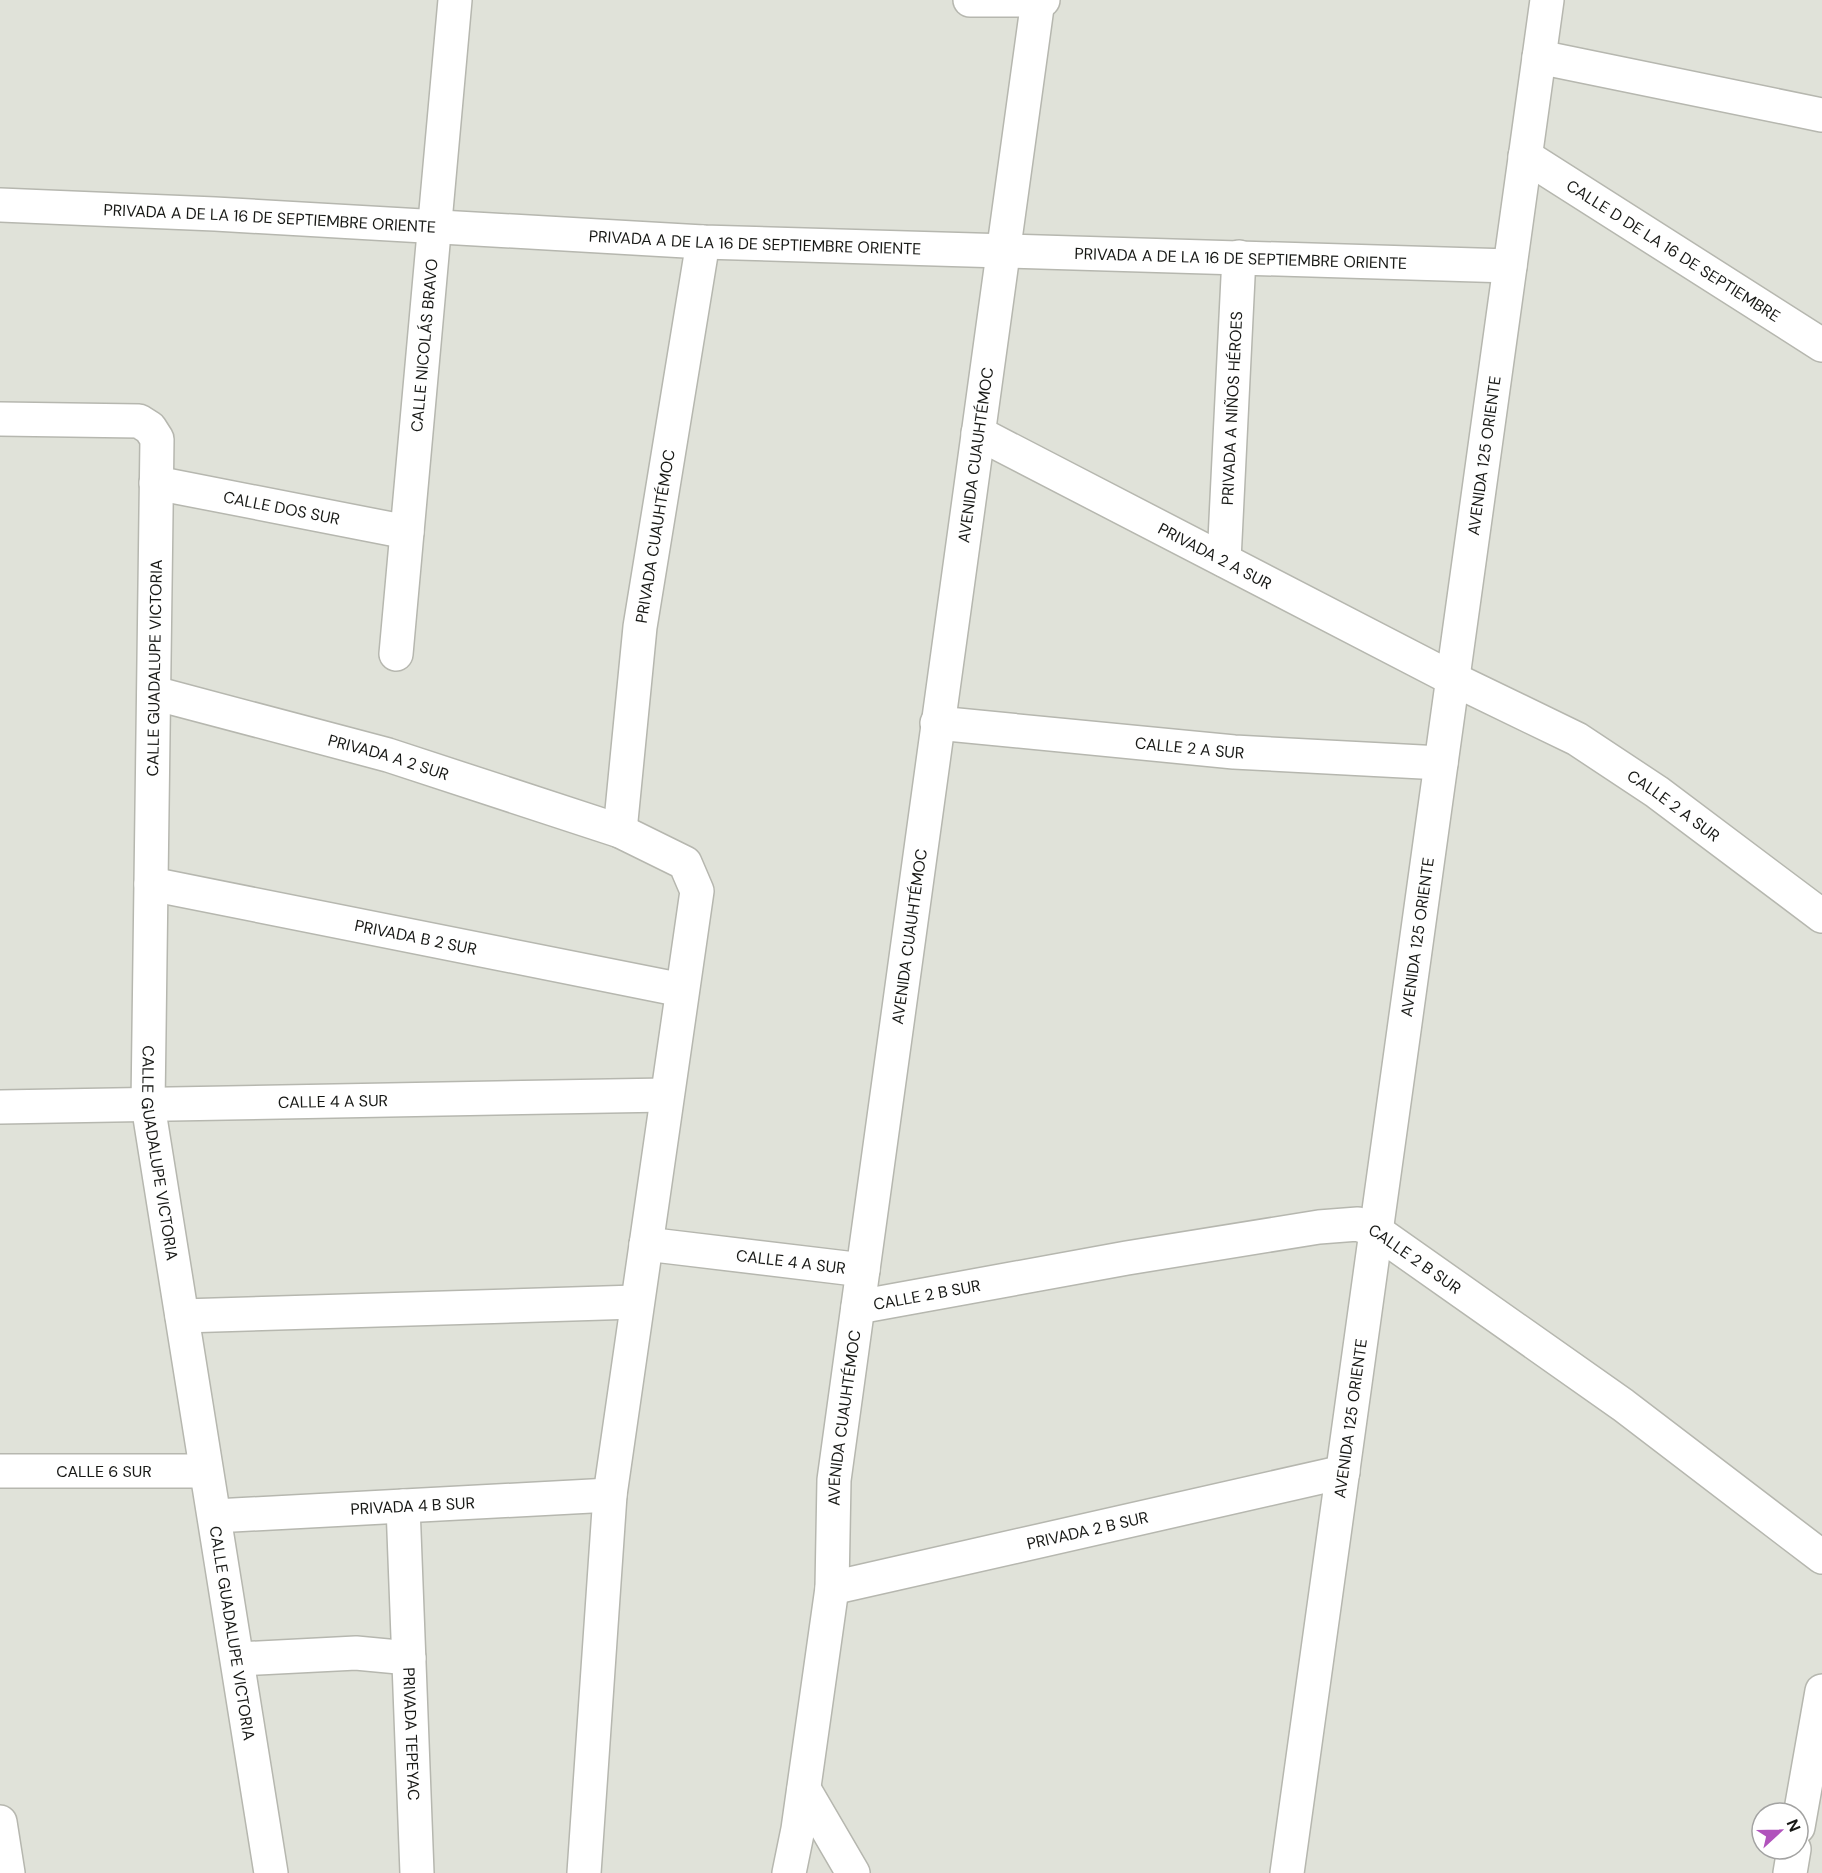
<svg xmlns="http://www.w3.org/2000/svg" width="1822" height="1873" font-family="'DM Sans',sans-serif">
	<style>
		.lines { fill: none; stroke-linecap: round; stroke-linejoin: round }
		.minor-casing { stroke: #b6b7af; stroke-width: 36 }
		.major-casing { stroke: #b6b7af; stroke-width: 36 }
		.minor { stroke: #fff; stroke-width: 33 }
		.major { stroke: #fff; stroke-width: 33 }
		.labels { text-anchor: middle; stroke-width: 5; stroke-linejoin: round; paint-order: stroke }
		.street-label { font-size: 16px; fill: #181916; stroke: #fff }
	</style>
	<rect width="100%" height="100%" fill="#e0e2d9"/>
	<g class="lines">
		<g class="minor-casing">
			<g id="minor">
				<path d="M1539 57 1822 115"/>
				<path id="s1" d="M1525 156 1822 345"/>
				<path id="s2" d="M0 205 215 214 703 242 1510 266"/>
				<path id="s3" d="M0 419 139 421 150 428 157 439 148 1105 271 1873"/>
				<path id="s4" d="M978 433 1453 679 1577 739 1657 792 1822 916"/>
				<path id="s5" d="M156 483 407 532"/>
				<path id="s6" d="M1224 560 1239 257"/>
				<path id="s7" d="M396 654 455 0"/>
				<path id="s8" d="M154 693 388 755 620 831 685 863 697 891 610 1495 584 1873"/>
				<path id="s9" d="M937 723 1234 752 1441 763"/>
				<path id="s10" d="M620 831 640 627 703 242"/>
				<path id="s11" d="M151 884 682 990"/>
				<path id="s12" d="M0 1107 667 1095"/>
				<path id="s13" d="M646 1244 863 1270"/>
				<path id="s14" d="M858 1307 1127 1258 1319 1227 1358 1224 1376 1231 1623 1405 1822 1557"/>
				<path d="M182 1316 636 1302"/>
				<path id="s15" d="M0 1471H206"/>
				<path id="s16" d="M403 1506 417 1873"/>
				<path id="s17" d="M215 1516 610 1495"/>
				<path id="s18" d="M832 1588 1343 1472"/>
				<path d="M238 1659 356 1653 409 1658"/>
				<path d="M804 1789 853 1873"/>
				<path d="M0 1822 8 1873"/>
				<path d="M1798 1827 1822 1691"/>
				<path id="s19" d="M789 1873 798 1829 832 1588 834 1480 1038 0"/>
				<path id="s20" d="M1287 1873 1547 0"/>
				<path d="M1790 1873 1794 1849"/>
			</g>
		</g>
		<g class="major-casing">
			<path id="major" d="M970 0H1043"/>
		</g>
		<use href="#minor" class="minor"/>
		<use href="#major" class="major"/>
	</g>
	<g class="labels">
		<g class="street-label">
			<text dy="6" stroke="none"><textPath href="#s2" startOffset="270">PRIVADA A DE LA 16 DE SEPTIEMBRE ORIENTE</textPath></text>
			<text dy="6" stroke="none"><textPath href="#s2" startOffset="756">PRIVADA A DE LA 16 DE SEPTIEMBRE ORIENTE</textPath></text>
			<text dy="6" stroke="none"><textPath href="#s1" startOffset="176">CALLE D DE LA 16 DE SEPTIEMBRE</textPath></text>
			<text dy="6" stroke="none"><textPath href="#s2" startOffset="1242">PRIVADA A DE LA 16 DE SEPTIEMBRE ORIENTE</textPath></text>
			<text dy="6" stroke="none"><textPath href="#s7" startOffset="310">CALLE NICOLÁS BRAVO</textPath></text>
			<text dy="6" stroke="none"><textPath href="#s6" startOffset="152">PRIVADA A NIÑOS HÉROES</textPath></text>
			<text dy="6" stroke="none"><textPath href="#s19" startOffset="1431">AVENIDA CUAUHTÉMOC</textPath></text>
			<text dy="6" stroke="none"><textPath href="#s20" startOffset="1431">AVENIDA 125 ORIENTE</textPath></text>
			<text dy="6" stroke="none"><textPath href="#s5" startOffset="128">CALLE DOS SUR</textPath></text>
			<text dy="6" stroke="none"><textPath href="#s10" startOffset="297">PRIVADA CUAUHTÉMOC</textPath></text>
			<text dy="6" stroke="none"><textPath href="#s4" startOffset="267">PRIVADA 2 A SUR</textPath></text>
			<text transform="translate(154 668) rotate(-89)" y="6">CALLE GUADALUPE VICTORIA</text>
			<text dy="6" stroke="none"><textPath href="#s9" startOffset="254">CALLE 2 A SUR</textPath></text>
			<text dy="6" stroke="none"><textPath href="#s8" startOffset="243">PRIVADA A 2 SUR</textPath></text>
			<text dy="6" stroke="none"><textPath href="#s4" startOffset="790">CALLE 2 A SUR</textPath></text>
			<text dy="6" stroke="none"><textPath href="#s19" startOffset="945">AVENIDA CUAUHTÉMOC</textPath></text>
			<text dy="6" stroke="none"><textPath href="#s11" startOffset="270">PRIVADA B 2 SUR</textPath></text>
			<text dy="6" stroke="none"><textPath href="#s20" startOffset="945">AVENIDA 125 ORIENTE</textPath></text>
			<text dy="6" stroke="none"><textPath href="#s12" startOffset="333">CALLE 4 A SUR</textPath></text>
			<text dy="6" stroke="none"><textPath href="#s3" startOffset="880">CALLE GUADALUPE VICTORIA</textPath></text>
			<text dy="6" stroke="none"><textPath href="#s14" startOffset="574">CALLE 2 B SUR</textPath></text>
			<text dy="6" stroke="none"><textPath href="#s13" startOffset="146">CALLE 4 A SUR</textPath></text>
			<text dy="6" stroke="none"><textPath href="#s14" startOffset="70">CALLE 2 B SUR</textPath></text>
			<text dy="6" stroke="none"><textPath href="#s19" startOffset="459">AVENIDA CUAUHTÉMOC</textPath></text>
			<text dy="6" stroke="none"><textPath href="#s20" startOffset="459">AVENIDA 125 ORIENTE</textPath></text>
			<text dy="6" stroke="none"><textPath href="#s15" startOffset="104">CALLE 6 SUR</textPath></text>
			<text dy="6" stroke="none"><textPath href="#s17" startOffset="198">PRIVADA 4 B SUR</textPath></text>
			<text dy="6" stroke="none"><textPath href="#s18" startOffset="262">PRIVADA 2 B SUR</textPath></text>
			<text dy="6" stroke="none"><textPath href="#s3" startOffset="1366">CALLE GUADALUPE VICTORIA</textPath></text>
			<text dy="6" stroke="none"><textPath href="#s16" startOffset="228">PRIVADA TEPEYAC</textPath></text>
		</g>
	</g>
	<g transform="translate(1780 1831) rotate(68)"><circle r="28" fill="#ffffff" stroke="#a3a3a2" stroke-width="1.5"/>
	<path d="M0-4.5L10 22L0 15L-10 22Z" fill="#b153bc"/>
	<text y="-9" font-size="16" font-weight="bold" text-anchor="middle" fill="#181916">N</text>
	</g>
</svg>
